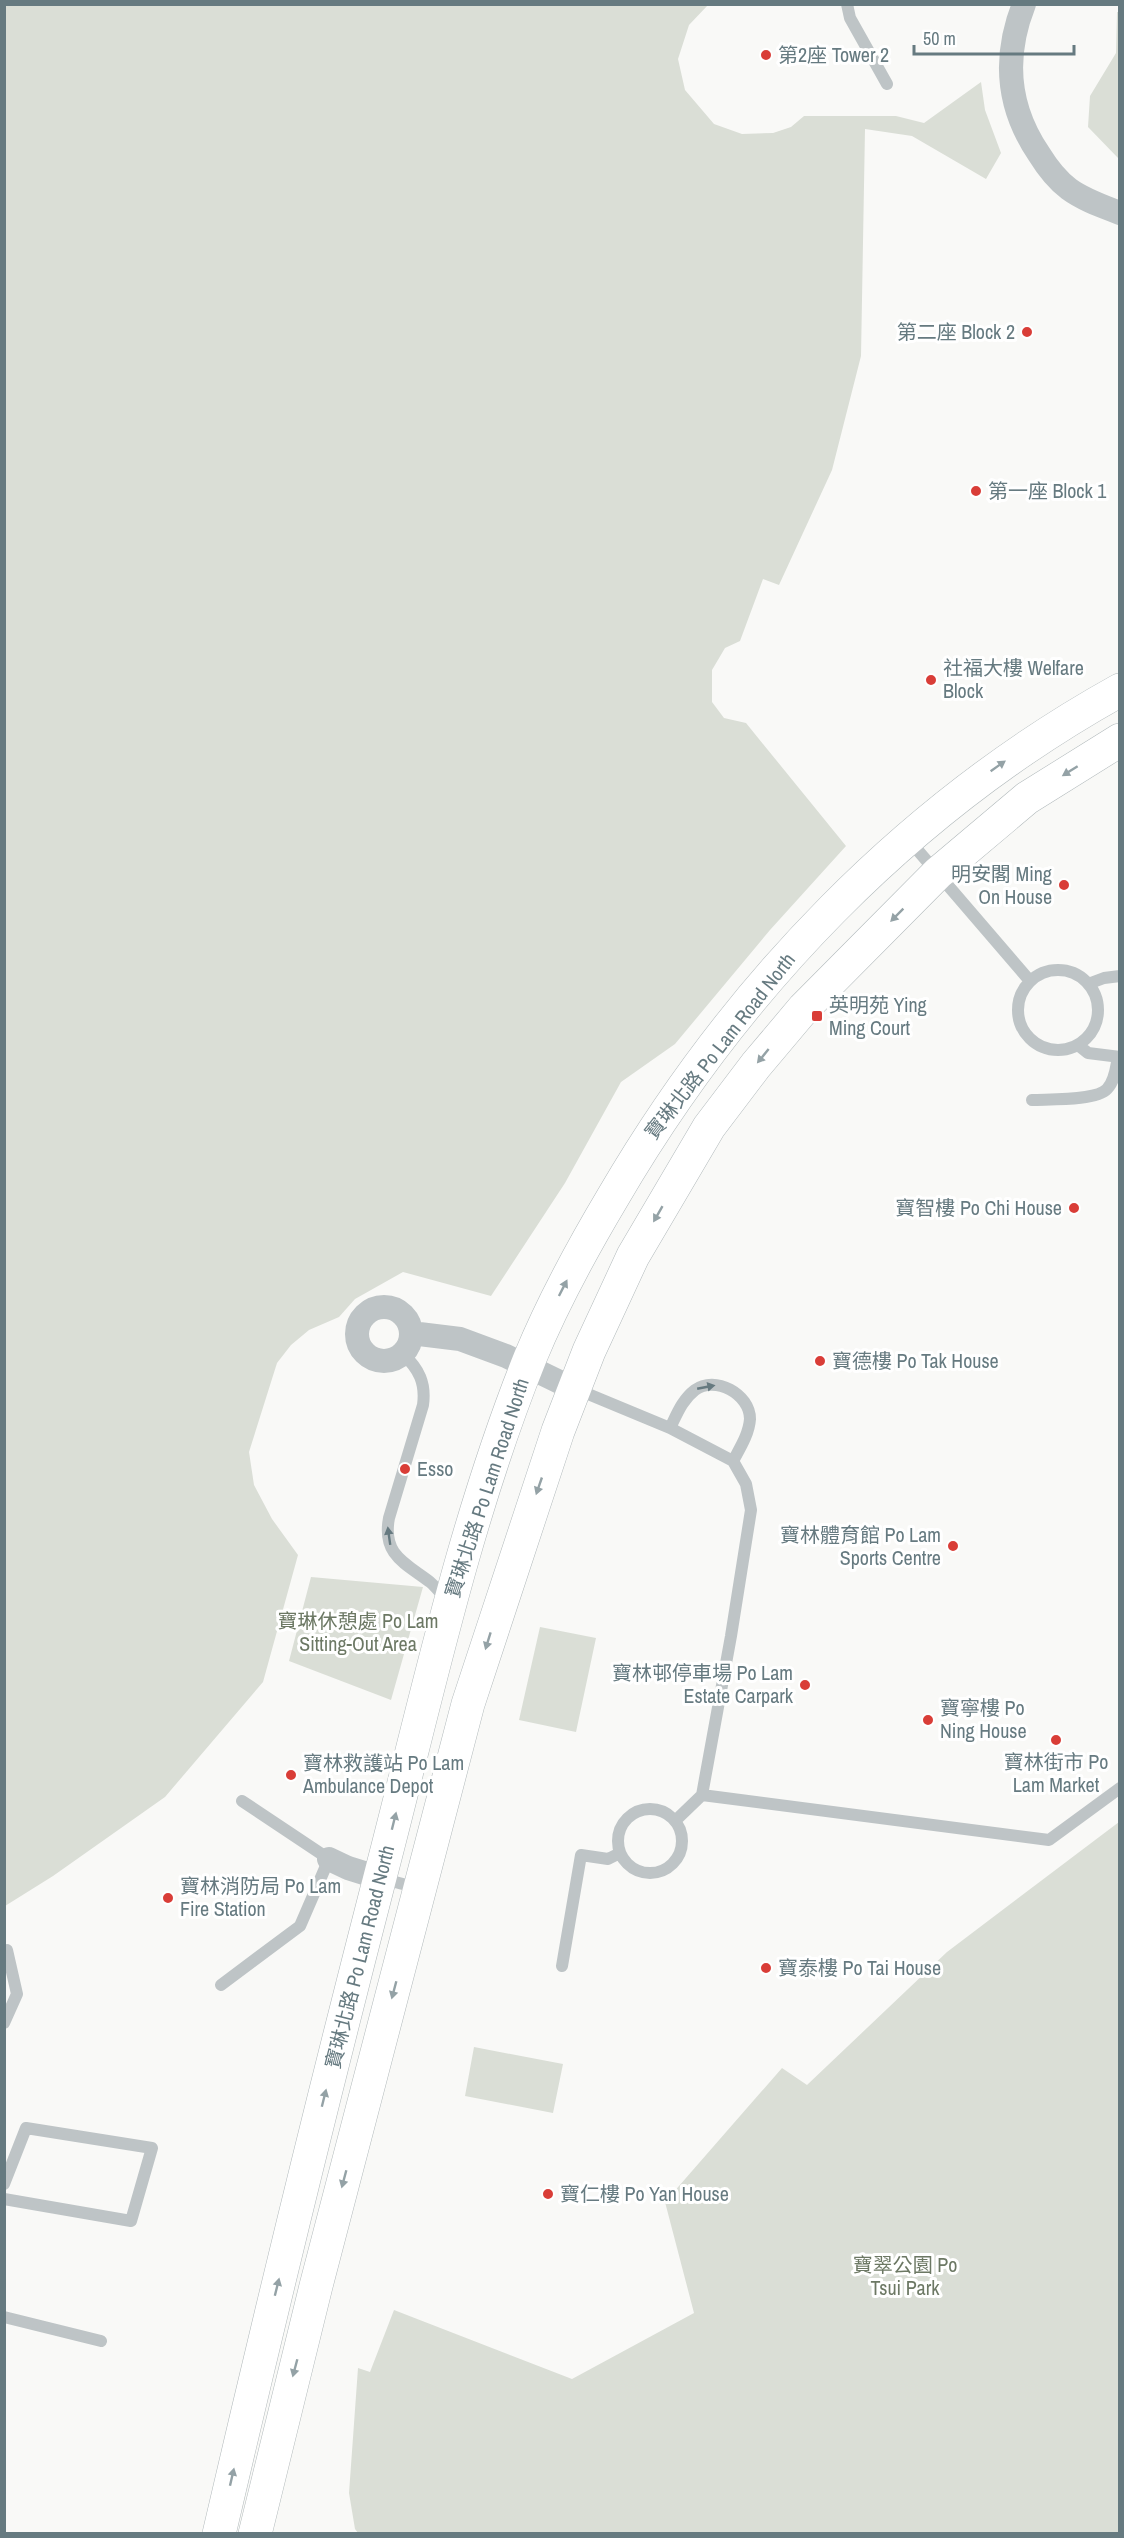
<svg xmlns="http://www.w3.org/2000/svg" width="1124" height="2538" font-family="'Archivo Narrow','Noto Sans TC',sans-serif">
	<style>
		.green { fill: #daded6 }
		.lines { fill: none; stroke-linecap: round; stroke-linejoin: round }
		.secondary-casing { stroke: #b1b9bb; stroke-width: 34 }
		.lane { stroke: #bec4c6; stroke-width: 12 }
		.street { stroke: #bec4c6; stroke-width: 24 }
		.secondary { stroke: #fff; stroke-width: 33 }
		.oneway { fill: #94a2a6 }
		.oneway2 { fill: #667a80 }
		.poi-dot { fill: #d93d37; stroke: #fff; stroke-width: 2 }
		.labels { text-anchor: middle; stroke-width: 6; stroke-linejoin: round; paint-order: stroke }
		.poi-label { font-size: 20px; fill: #667a80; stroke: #fff; text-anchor: start }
		.street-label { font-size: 20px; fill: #667a80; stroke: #fff }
		.park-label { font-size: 20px; fill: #6c7864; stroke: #fff }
	</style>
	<rect width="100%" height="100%" fill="#f9f9f7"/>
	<path class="green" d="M4 5H708L689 25 678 59 685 90 714 124 742 134 773 133 791 127 804 116H896L924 123 981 82 985 110 1001 153 986 179 912 136 865 129 861 356 832 470 779 585 763 579 740 641 725 648 712 670V702L724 718 746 723 846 846 770 930 675 1044 621 1082 565 1183 491 1296 403 1272 355 1299 339 1317 309 1330 291 1345 277 1363 249 1452 254 1485 272 1519 298 1555 263 1682 165 1797 53 1876 5 1906Z
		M1117 12H1120L1119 159 1088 127 1090 96 1116 53Z
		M311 1577 423 1587 391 1700 289 1661Z
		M540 1627 596 1638 576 1732 519 1720Z
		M1119 1822V2533H358L355 2529 349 2493 358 2368 370 2372 394 2310 572 2379 694 2313 665 2202 782 2068 807 2085 947 1952Z
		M474 2047 563 2064 553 2113 465 2096Z"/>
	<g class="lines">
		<g class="secondary-casing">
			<path id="secondary" d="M219 2534C270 2315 323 2098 379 1881 425 1706 462 1527 530 1358 553 1302 582 1249 613 1197 735 988 907 808 1120 690
				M255 2534 316 2286 468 1704 558 1431 589 1351 633 1256 709 1127 756 1065 804 1008 938 873 1027 798 1120 740"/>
		</g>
		<path class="lane" d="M847 4 850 18 887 84
			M908 839 1030 981
			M1018 1010a40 40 0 1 1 80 0a40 40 0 1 1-80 0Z
			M1088 984 1104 978 1120 976
			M1078 1045 1088 1053 1120 1057
			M1032 1100C1049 1099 1096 1101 1107 1089 1115 1081 1116 1067 1118 1057
			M403 1354C419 1369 426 1383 423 1405L389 1518C382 1555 405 1563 430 1582 436 1587 441 1594 447 1600
			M576 1389 670 1428 733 1461 746 1484 751 1510 731 1636 702 1795 675 1821
			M670 1428C677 1414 682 1400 695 1390 715 1375 750 1394 750 1419 749 1434 740 1448 733 1461
			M702 1795 1049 1840 1120 1788
			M618 1841a32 32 0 1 1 64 0a32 32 0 1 1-64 0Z
			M380 1878 418 1888
			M562 1966 581 1855 608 1859 620 1853
			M221 1985 300 1926 329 1859 242 1801
			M4 2023 17 1994 7 1950
			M4 2184 26 2128 152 2148 131 2221 4 2199
			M4 2317 101 2341"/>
		<path class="street" d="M1024 4C1003 57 1007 107 1039 154 1047 167 1057 180 1069 189 1084 200 1102 206 1120 213
			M357 1334a27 27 0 1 1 54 0a27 27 0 1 1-54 0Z
			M411 1333 460 1339 506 1356 574 1389
			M329 1859 348 1868 380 1878"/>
		<use href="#secondary" class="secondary"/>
	</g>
	<defs><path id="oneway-solid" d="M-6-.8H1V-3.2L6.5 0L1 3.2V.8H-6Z" transform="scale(1.5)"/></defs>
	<g class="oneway">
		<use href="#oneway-solid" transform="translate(998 766) rotate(-35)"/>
		<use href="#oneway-solid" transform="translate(1070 771) rotate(148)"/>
		<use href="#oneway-solid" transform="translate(897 915) rotate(135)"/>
		<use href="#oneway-solid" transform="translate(763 1056) rotate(129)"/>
		<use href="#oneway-solid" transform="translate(658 1214) rotate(120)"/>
		<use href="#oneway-solid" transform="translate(563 1288) rotate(-63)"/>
		<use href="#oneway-solid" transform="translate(539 1486) rotate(109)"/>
		<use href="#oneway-solid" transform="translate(488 1641) rotate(107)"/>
		<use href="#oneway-solid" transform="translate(394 1821) rotate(-76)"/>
		<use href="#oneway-solid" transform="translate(394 1990) rotate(105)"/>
		<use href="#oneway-solid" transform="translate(324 2098) rotate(-76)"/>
		<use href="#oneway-solid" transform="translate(344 2179) rotate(105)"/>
		<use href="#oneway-solid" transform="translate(277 2287) rotate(-76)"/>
		<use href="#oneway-solid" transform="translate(295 2368) rotate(105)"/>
		<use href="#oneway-solid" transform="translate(232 2477) rotate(-77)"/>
	</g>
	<g class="oneway2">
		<use href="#oneway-solid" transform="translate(706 1387) rotate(-11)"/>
		<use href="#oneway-solid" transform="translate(389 1536) rotate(-98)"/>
	</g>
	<g class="poi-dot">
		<circle cx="766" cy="55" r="6"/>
		<circle cx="1027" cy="332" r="6"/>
		<circle cx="976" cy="491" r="6"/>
		<circle cx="931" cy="680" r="6"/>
		<circle cx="1064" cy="885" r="6"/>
		<rect x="811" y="1010" width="12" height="12" rx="3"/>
		<circle cx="1074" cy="1208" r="6"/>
		<circle cx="820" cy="1361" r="6"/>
		<circle cx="405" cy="1469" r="6"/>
		<circle cx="953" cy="1546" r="6"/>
		<circle cx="805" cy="1685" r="6"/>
		<circle cx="928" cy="1720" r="6"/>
		<circle cx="1056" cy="1740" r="6"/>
		<circle cx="291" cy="1775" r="6"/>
		<circle cx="168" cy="1898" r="6"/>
		<circle cx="766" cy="1968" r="6"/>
		<circle cx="548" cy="2194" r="6"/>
	</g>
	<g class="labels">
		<g class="poi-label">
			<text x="778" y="62">第2座 Tower 2</text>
			<text x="1015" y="339" text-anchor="end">第二座 Block 2</text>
			<text x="988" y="498">第一座 Block 1</text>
			<text x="943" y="675">社福大樓 Welfare<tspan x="943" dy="23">Block</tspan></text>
			<text x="1052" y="881" text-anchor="end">明安閣 Ming<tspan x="1052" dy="23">On House</tspan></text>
			<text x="829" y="1012">英明苑 Ying<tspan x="829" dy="23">Ming Court</tspan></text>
			<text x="1062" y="1215" text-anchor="end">寶智樓 Po Chi House</text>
			<text x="832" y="1368">寶德樓 Po Tak House</text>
			<text x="417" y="1476">Esso</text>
			<text x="941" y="1542" text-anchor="end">寶林體育館 Po Lam<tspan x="941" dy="23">Sports Centre</tspan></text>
			<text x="793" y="1680" text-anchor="end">寶林邨停車場 Po Lam<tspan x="793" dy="23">Estate Carpark</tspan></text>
			<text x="940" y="1715">寶寧樓 Po<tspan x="940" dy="23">Ning House</tspan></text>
			<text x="1056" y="1769" text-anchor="middle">寶林街市 Po<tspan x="1056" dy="23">Lam Market</tspan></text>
			<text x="303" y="1770">寶林救護站 Po Lam<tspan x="303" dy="23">Ambulance Depot</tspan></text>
			<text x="180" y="1893">寶林消防局 Po Lam<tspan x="180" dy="23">Fire Station</tspan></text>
			<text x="778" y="1975">寶泰樓 Po Tai House</text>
			<text x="560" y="2201">寶仁樓 Po Yan House</text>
		</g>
		<g class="street-label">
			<text transform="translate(720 1046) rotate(-52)" y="7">寶琳北路 Po Lam Road North</text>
			<text transform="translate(487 1488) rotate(-72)" y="7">寶琳北路 Po Lam Road North</text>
			<text transform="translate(360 1957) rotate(-76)" y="7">寶琳北路 Po Lam Road North</text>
		</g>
		<g class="park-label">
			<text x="358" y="1628">寶琳休憩處 Po Lam<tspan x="358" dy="23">Sitting-Out Area</tspan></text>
			<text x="905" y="2272">寶翠公園 Po<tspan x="905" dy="23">Tsui Park</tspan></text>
		</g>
	</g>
	<rect width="1124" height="2538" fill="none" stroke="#667a80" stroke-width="12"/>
	<path d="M914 45v9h160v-9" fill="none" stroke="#667a80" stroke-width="3"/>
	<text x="923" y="45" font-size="18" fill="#667a80" stroke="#ffffff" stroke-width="4.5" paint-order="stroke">50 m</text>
</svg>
